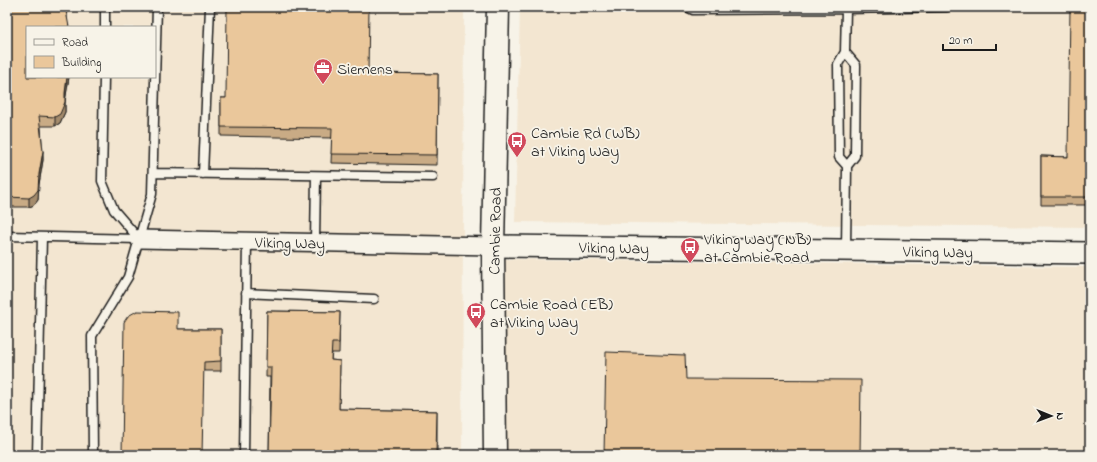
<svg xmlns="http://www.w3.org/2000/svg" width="1097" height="462" font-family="'Indie Flower',sans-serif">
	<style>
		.built { fill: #f3e6d1; fill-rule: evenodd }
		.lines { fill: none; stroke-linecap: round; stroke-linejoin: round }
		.service-casing { stroke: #1c1c1c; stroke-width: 11 }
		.minor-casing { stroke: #1c1c1c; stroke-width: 20 }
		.tertiary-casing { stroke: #1c1c1c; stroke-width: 24 }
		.secondary-casing { stroke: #1c1c1c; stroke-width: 25 }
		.service { stroke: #f7f3e8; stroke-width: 8 }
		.minor { stroke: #f7f3e8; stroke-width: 17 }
		.tertiary { stroke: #f7f3e8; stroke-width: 21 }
		.secondary { stroke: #f7f3e8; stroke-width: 22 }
		.wall { fill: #c9ab85; stroke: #1c1c1c }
		.shaded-wall { fill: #a48b6c; stroke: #1c1c1c }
		.building { fill: #eac79b; stroke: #1c1c1c }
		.labels { text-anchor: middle; stroke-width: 3.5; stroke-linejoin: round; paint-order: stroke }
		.poi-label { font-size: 16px; fill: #1c1c1c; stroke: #f7f3e8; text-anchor: start }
		.street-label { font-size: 16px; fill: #1c1c1c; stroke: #f7f3e8 }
	</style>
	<rect width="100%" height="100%" fill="#f7f3e8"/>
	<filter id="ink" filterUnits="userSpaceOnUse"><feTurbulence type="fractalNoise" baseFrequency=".025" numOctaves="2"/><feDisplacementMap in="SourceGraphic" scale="8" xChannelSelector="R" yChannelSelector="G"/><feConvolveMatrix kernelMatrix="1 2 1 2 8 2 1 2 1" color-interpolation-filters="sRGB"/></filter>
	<g filter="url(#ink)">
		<path class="built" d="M7 7H464L462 455H7ZM27 27H155V77H27Z
			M520 7H1090V227L515 222Z
			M503 259 1090 267V455H507Z"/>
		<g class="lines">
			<g class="service-casing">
				<path id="service" d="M687 7 693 10 846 9
					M105 27V7
					M845 52 846 9 947 7
					M104 77 102 181 114 210 139 239
					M153 173 433 177
					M203 174 210 7
					M7 236 139 239
					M315 242 316 176
					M846 249 847 166 855 156 856 65 845 52 838 64 839 157 847 166
					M246 293 374 299
					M37 455 42 237
					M93 455 92 336 128 277 152 194 157 7
					M244 455 247 241"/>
			</g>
			<g class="minor-casing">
				<path id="minor" d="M139 239 493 246"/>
			</g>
			<g class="tertiary-casing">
				<path id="tertiary" d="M493 246 1090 253"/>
			</g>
			<g class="secondary-casing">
				<path id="secondary" d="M495 455 493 246 498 7"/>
			</g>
			<use href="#service" class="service"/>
			<use href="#minor" class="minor"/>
			<use href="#tertiary" class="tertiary"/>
			<use href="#secondary" class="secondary"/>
		</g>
		<path class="wall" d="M7 7H67V13L69 77 65 101V112L60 123 55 126H41L43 160 39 184 38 200 34 205 29 207H7Z
			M1090 7V205H1041V156L1068 157Z
			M368 73 438 74 437 165 331 163 332 138 221 136V98H226Z
			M267 311 340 312 339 353H332L331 360 340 361 339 409 437 411V455H269L270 377H266Z
			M178 329H221V371H204Z"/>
		<path class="shaded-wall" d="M67 77H69L65 102V93Z
			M65 102V112L60 123 55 126V117Z
			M43 151V160L39 184 38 200 34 205 29 207V198L39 174Z"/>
		<path class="building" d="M7 7H67L66 11 69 27H27V77H67L65 93V102L60 114 55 117 39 116 43 151 39 174 38 190 34 195 29 198 7 197Z
			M227 7H369L368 73 438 74 437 155 331 154 332 128 221 127V98H226Z
			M1070 7H1090V197H1041V156L1068 157Z
			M7 265H9L7 349Z
			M137 311 178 312V329H221V361L204 362 202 455H122L124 322 128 316Z
			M267 311 340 312 339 343H332L331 360 340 361 339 409 437 411 436 455H269L271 367H266Z
			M606 352 685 355 686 379 861 380 860 455H604Z"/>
	</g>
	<defs>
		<g id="office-pin" transform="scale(1)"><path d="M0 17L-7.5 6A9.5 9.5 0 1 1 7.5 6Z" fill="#d1495b" stroke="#f7f3e8"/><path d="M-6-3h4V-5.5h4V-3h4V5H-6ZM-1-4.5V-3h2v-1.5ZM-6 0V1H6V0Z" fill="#fff"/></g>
		<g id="bus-pin" transform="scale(1)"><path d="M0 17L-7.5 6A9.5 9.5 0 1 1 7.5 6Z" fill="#d1495b" stroke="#f7f3e8"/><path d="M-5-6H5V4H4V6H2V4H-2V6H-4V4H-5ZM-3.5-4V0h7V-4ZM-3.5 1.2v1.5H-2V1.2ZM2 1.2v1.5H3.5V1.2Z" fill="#fff"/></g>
	</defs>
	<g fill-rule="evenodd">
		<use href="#office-pin" x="323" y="68"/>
		<use href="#bus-pin" x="517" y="141"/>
		<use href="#bus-pin" x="690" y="247"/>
		<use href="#bus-pin" x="476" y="312"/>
	</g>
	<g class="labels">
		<g class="poi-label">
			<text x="337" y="74">Siemens</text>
			<text x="531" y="138">Cambie Rd (WB)<tspan x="531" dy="18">at Viking Way</tspan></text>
			<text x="704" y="244">Viking Way (NB)<tspan x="704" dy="18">at Cambie Road</tspan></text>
			<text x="490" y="309">Cambie Road (EB)<tspan x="490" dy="18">at Viking Way</tspan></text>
		</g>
		<g class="street-label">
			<text transform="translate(494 231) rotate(-89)" y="6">Cambie Road</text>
			<text transform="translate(290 242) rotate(1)" y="6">Viking Way</text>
			<text transform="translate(614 247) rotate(1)" y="6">Viking Way</text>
			<text transform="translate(938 251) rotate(1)" y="6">Viking Way</text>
		</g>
	</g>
	<rect width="1097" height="462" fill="none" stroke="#f7f3e8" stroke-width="24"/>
	<rect x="12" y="12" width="1073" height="438" fill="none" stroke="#1c1c1c" stroke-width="1.5" filter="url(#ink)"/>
	<rect x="26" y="26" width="130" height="52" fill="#f7f3e8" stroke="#9f9d96"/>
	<rect x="34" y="39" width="20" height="6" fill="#f7f3e8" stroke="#9f9d96"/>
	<text x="62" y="46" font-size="12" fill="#1c1c1c">Road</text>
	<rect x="34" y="56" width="20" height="12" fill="#eac79b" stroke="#9f9d96"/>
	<text x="62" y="66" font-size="12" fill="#1c1c1c">Building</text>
	<g transform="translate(1051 416) rotate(91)" stroke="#f7f3e8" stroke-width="3" paint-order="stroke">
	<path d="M0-3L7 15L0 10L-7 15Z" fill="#1c1c1c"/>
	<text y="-6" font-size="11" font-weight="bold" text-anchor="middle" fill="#1c1c1c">N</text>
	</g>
	<path d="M943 44v6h53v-6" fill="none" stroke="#1c1c1c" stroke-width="2"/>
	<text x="949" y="44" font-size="12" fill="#1c1c1c" stroke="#f7f3e8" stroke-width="3" paint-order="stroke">20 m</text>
</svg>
